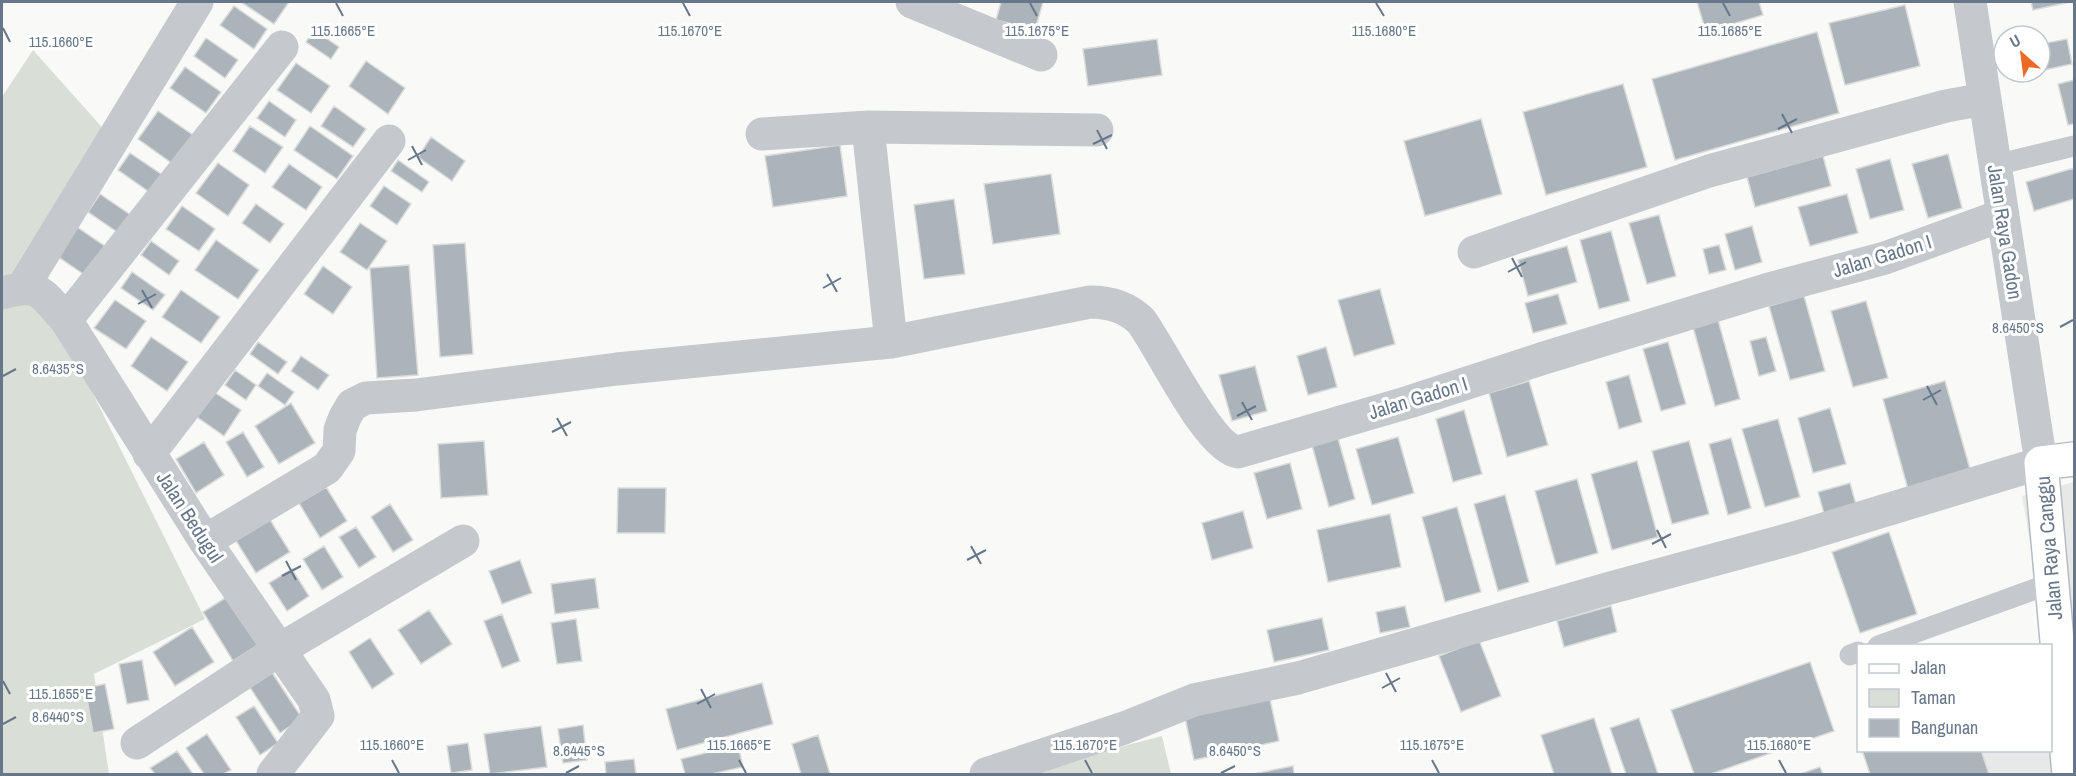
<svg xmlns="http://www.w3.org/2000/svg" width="2076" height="776" font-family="'Archivo Narrow',sans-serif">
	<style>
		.built { fill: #e7e9e8 }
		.green { fill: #d9dfd6 }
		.building { fill: #abb3bb; stroke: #dbdcd9; stroke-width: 1.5 }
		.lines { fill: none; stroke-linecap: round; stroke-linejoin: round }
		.secondary-casing { stroke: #b7bcc2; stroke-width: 36 }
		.service { stroke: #c5c9ce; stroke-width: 21 }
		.minor { stroke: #c5c9ce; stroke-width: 33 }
		.secondary { stroke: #fff; stroke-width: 33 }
		.ticks { fill: none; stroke: #67778a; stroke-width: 2 }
		.labels { text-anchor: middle; stroke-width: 6; stroke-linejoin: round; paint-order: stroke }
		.street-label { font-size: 20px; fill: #67778a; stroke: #fff }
		.ticks-label { font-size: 15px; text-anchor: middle; fill: #67778a; stroke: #fff; stroke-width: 6; stroke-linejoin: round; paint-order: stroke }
	</style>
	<rect width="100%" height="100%" fill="#f9faf7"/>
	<path class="built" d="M2074 482V774H1869L1867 764 1912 751 2050 750 2048 645 2022 496Z"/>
	<path class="green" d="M33 50 117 144 32 271 205 619 94 674 109 774H2V97Z
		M1162 736 1171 774H1018Z"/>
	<path class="building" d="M241 2H289L274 24Z
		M1001 2H1043L1035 30 996 20Z
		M1697 2H1759L1763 15 1706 32Z
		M2031 2H2071L2033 10Z
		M1905 5 1920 66 1845 85 1829 23Z
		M234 6 267 29 254 49 220 25Z
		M314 30 339 47 331 59 306 42Z
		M1817 32 1839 113 1675 160 1652 79Z
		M206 38 238 60 225 78 194 56Z
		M1157 39 1162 75 1088 86 1083 49Z
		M2067 39 2072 64 2040 71V44Z
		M366 61 405 88 388 114 349 86Z
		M296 63 330 86 311 113 277 90Z
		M185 67 221 92 206 113 170 88Z
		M2074 80V124L2068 125 2058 84Z
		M1623 84 1647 167 1546 195 1523 112Z
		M269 101 296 120 285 137 257 118Z
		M334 106 366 129 353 147 321 126Z
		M158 111 193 135 173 164 138 139Z
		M1481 119 1502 194 1425 216 1404 141Z
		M250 126 283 147 265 173 233 151Z
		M310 126 353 156 337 179 294 150Z
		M431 137 465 161 452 181 418 157Z
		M840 145 847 196 773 207 765 156Z
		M130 153 167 178 155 196 118 170Z
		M1948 154 1962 208 1928 218 1912 164Z
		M1823 156 1831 186 1755 207 1747 177Z
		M1890 159 1904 210 1870 219 1856 169Z
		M398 160 429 182 422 192 391 171Z
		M218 163 249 185 228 216 196 193Z
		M289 164 322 187 306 210 272 187Z
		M2074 168V199L2034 211 2026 182Z
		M1051 174 1060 234 993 244 984 184Z
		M384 186 411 204 397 225 370 206Z
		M100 194 138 220 126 238 88 212Z
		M1847 194 1858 233 1810 246 1798 207Z
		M954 199 965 274 924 279 914 205Z
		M256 204 284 224 270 243 242 223Z
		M182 206 215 229 199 251 166 229Z
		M1659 215 1676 276 1647 284 1629 223Z
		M360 223 387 241 367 270 340 252Z
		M74 225 112 251 92 280 54 254Z
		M1752 226 1762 262 1735 270 1725 234Z
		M1611 231 1630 301 1599 309 1580 240Z
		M216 240 259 270 238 299 195 270Z
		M151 241 179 261 169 275 141 255Z
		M465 243 473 354 440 357 433 245Z
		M1719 245 1726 270 1709 274 1703 249Z
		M1567 246 1577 282 1528 296 1518 260Z
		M409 265 418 375 377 378 370 268Z
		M323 266 352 287 333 314 304 294Z
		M132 272 165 295 153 310 121 288Z
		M1380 289 1395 344 1354 356 1338 300Z
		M181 290 220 317 201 343 162 317Z
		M1558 294 1567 324 1533 333 1525 303Z
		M1804 296 1825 371 1790 380 1769 306Z
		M115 300 146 321 126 349 94 328Z
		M1866 301 1888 378 1853 387 1831 311Z
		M1718 320 1740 399 1715 406 1693 327Z
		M151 337 188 362 167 391 131 366Z
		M1766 337 1776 371 1759 376 1750 341Z
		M258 342 287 362 278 374 250 354Z
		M1668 342 1686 404 1661 411 1643 349Z
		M1326 347 1337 387 1308 395 1297 356Z
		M301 356 329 375 318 390 291 371Z
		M1255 366 1267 411 1232 421 1219 375Z
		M235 370 256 385 246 400 225 385Z
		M267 373 294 392 285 405 258 386Z
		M1629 375 1642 422 1619 429 1606 382Z
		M1529 381 1548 445 1507 457 1489 393Z
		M1945 381 1972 476 1909 493 1883 399Z
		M214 392 241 410 224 436 197 417Z
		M291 403 315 443 279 464 255 426Z
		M1830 408 1846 464 1813 473 1798 418Z
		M1464 410 1482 474 1453 482 1436 419Z
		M1778 419 1800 497 1765 507 1742 429Z
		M1336 431 1355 499 1329 507 1310 438Z
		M243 432 264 467 247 477 226 442Z
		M1398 437 1414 493 1372 505 1356 449Z
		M1731 438 1751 508 1728 515 1709 444Z
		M484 441 488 495 441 498 438 444Z
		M1689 441 1709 514 1672 524 1652 451Z
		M204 442 224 475 196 493 176 459Z
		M1637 461 1658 537 1612 550 1591 474Z
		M1290 463 1302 509 1267 519 1254 473Z
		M1577 479 1598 553 1556 565 1535 491Z
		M1850 483 1857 508 1825 517 1818 492Z
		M326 487 347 521 320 538 299 503Z
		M618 488H666L665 533H617Z
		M1505 495 1529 582 1498 591 1474 504Z
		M390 504 413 540 393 552 371 517Z
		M1457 507 1481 592 1445 602 1422 517Z
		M1243 511 1253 548 1212 560 1202 523Z
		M1390 514 1401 567 1328 582 1317 530Z
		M267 515 290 552 256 573 233 536Z
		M356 527 376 557 359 568 339 537Z
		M1889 532 1917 614 1860 633 1832 552Z
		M324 546 343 577 322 590 303 559Z
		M520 560 532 593 502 604 489 571Z
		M292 569 309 596 287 611 269 583Z
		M595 578 599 608 555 614 551 584Z
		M230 595 261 643 233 661 203 612Z
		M1405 606 1410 627 1380 633 1376 612Z
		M1611 606 1617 632 1564 647 1557 621Z
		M429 610 452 644 421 664 398 630Z
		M502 614 520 661 502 668 484 621Z
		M1322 618 1329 650 1274 662 1267 630Z
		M576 619 582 661 557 664 551 623Z
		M192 627 214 662 175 686 153 652Z
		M370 638 394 674 372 689 349 652Z
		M1479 640 1501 696 1461 712 1439 656Z
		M142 660 149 700 127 704 119 664Z
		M1810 662 1834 731 1711 774H1694L1671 710Z
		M267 665 302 718 280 733 245 680Z
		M762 683 773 724 677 750 666 709Z
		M105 684 114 729 93 733 85 688Z
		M1268 690 1279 741 1194 760 1183 708Z
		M254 706 278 743 260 755 236 717Z
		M1594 718 1612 774H1554L1541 735Z
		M1639 718 1658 774H1626L1610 728Z
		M583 725 587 760 563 763 558 729Z
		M541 726 547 767 490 774 484 734Z
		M207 734 231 770 223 774H204L186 748Z
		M818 735 830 774H801L792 744Z
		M468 743 472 770 451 773 447 746Z
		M738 745 743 767 711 774H685L681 759Z
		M1862 750H1981L1989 774H1870Z
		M177 751 193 774H155L150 768Z
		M634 759 636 774H606L605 762Z
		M1293 766 1294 774H1253Z
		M1820 767 1823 774H1800Z"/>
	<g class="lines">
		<g class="secondary-casing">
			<path id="secondary" d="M2069 774 2041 463 2074 459"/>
		</g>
		<path class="service" d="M1995 165 2074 146
			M1878 646 2052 583
			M1850 655 1858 652"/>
		<path class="minor" d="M912 2 1041 55
			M762 134 868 127
			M1474 252 1709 171 1946 106 1985 99
			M23 287 197 2
			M2 293C40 282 41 293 66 320L205 541 314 700 318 716 273 774
			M66 320 282 47
			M891 342 868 127 1097 130
			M149 454 389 141
			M205 541 327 468 339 451 340 430 345 417 352 405 366 398 416 395 617 369 891 342 1090 302C1110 302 1127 307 1141 321 1161 347 1208 448 1238 452L1409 402 1544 358 1769 289 1885 258 2003 215
			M137 743 279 650 463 541
			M986 774 1124 728 1194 700 1298 678 1610 588 1794 538 2041 463 1970 2"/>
		<use href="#secondary" class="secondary"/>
	</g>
	<path class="ticks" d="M336 3 343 16M683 3 690 16M1030 3 1037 16M1376 3 1384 16M1723 3 1730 16M3 28 10 42M1782 114 1792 133M1778 129 1797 119M1097 130 1107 149M1093 144 1112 135M412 146 422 165M408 160 426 150M1512 258 1522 277M1508 272 1526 262M827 274 837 292M823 288 841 278M142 290 152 308M138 304 156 294M2060 327 2073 320M3 376 16 369M1927 386 1937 405M1923 400 1941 390M1242 402 1252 420M1237 416 1256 406M557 418 567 436M552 432 571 422M1657 530 1666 548M1652 544 1671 534M971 546 981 564M967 560 986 550M286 561 296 580M282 576 301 566M1386 673 1396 692M3 681 10 694M1382 688 1400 678M701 689 711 708M697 704 715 694M3 724 16 717M392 760 399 773M739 760 746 773M1085 760 1092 773M1432 760 1439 773M1779 760 1786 773M566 773 579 766M1221 773 1235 766"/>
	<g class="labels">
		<g class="street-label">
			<text transform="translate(2005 232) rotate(81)" y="7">Jalan Raya Gadon</text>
			<text transform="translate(1882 256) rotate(-17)" y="7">Jalan Gadon I</text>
			<text transform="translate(1418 398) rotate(-17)" y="7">Jalan Gadon I</text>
			<text transform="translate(190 517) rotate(57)" y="7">Jalan Bedugul</text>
			<text transform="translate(2049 548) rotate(-95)" y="7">Jalan Raya Canggu</text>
		</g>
	</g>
	<g class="ticks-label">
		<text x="343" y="36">115.1665°E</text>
		<text x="690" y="36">115.1670°E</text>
		<text x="1037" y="36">115.1675°E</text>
		<text x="1384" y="36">115.1680°E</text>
		<text x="1730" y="36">115.1685°E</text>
		<text x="61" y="47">115.1660°E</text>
		<text x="2018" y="333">8.6450°S</text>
		<text x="58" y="374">8.6435°S</text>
		<text x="61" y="699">115.1655°E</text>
		<text x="58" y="722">8.6440°S</text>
		<text x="392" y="750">115.1660°E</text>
		<text x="739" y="750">115.1665°E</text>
		<text x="1085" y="750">115.1670°E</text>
		<text x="1432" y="750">115.1675°E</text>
		<text x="1779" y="750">115.1680°E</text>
		<text x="579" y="756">8.6445°S</text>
		<text x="1235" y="756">8.6450°S</text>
	</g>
	<rect width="2076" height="776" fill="none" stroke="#67778a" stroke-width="6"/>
	<rect x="1857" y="644" width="195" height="108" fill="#ffffff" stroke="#c2c9d0" stroke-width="1.5"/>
	<rect x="1869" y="664" width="30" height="9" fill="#ffffff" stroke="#c2c9d0" stroke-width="1.5"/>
	<text x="1911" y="674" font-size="18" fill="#67778a">Jalan</text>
	<rect x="1869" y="689" width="30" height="18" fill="#d9dfd6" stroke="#c2c9d0" stroke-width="1.5"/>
	<text x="1911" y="704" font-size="18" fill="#67778a">Taman</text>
	<rect x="1869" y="719" width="30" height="18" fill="#abb3bb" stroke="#c2c9d0" stroke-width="1.5"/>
	<text x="1911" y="734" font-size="18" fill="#67778a">Bangunan</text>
	<g transform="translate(2022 54) rotate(332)"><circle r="28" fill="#ffffff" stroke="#c2c9d0" stroke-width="1.5"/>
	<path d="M0-4.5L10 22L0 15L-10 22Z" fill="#eb6a26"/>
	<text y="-9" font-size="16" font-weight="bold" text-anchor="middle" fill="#67778a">U</text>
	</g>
</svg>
